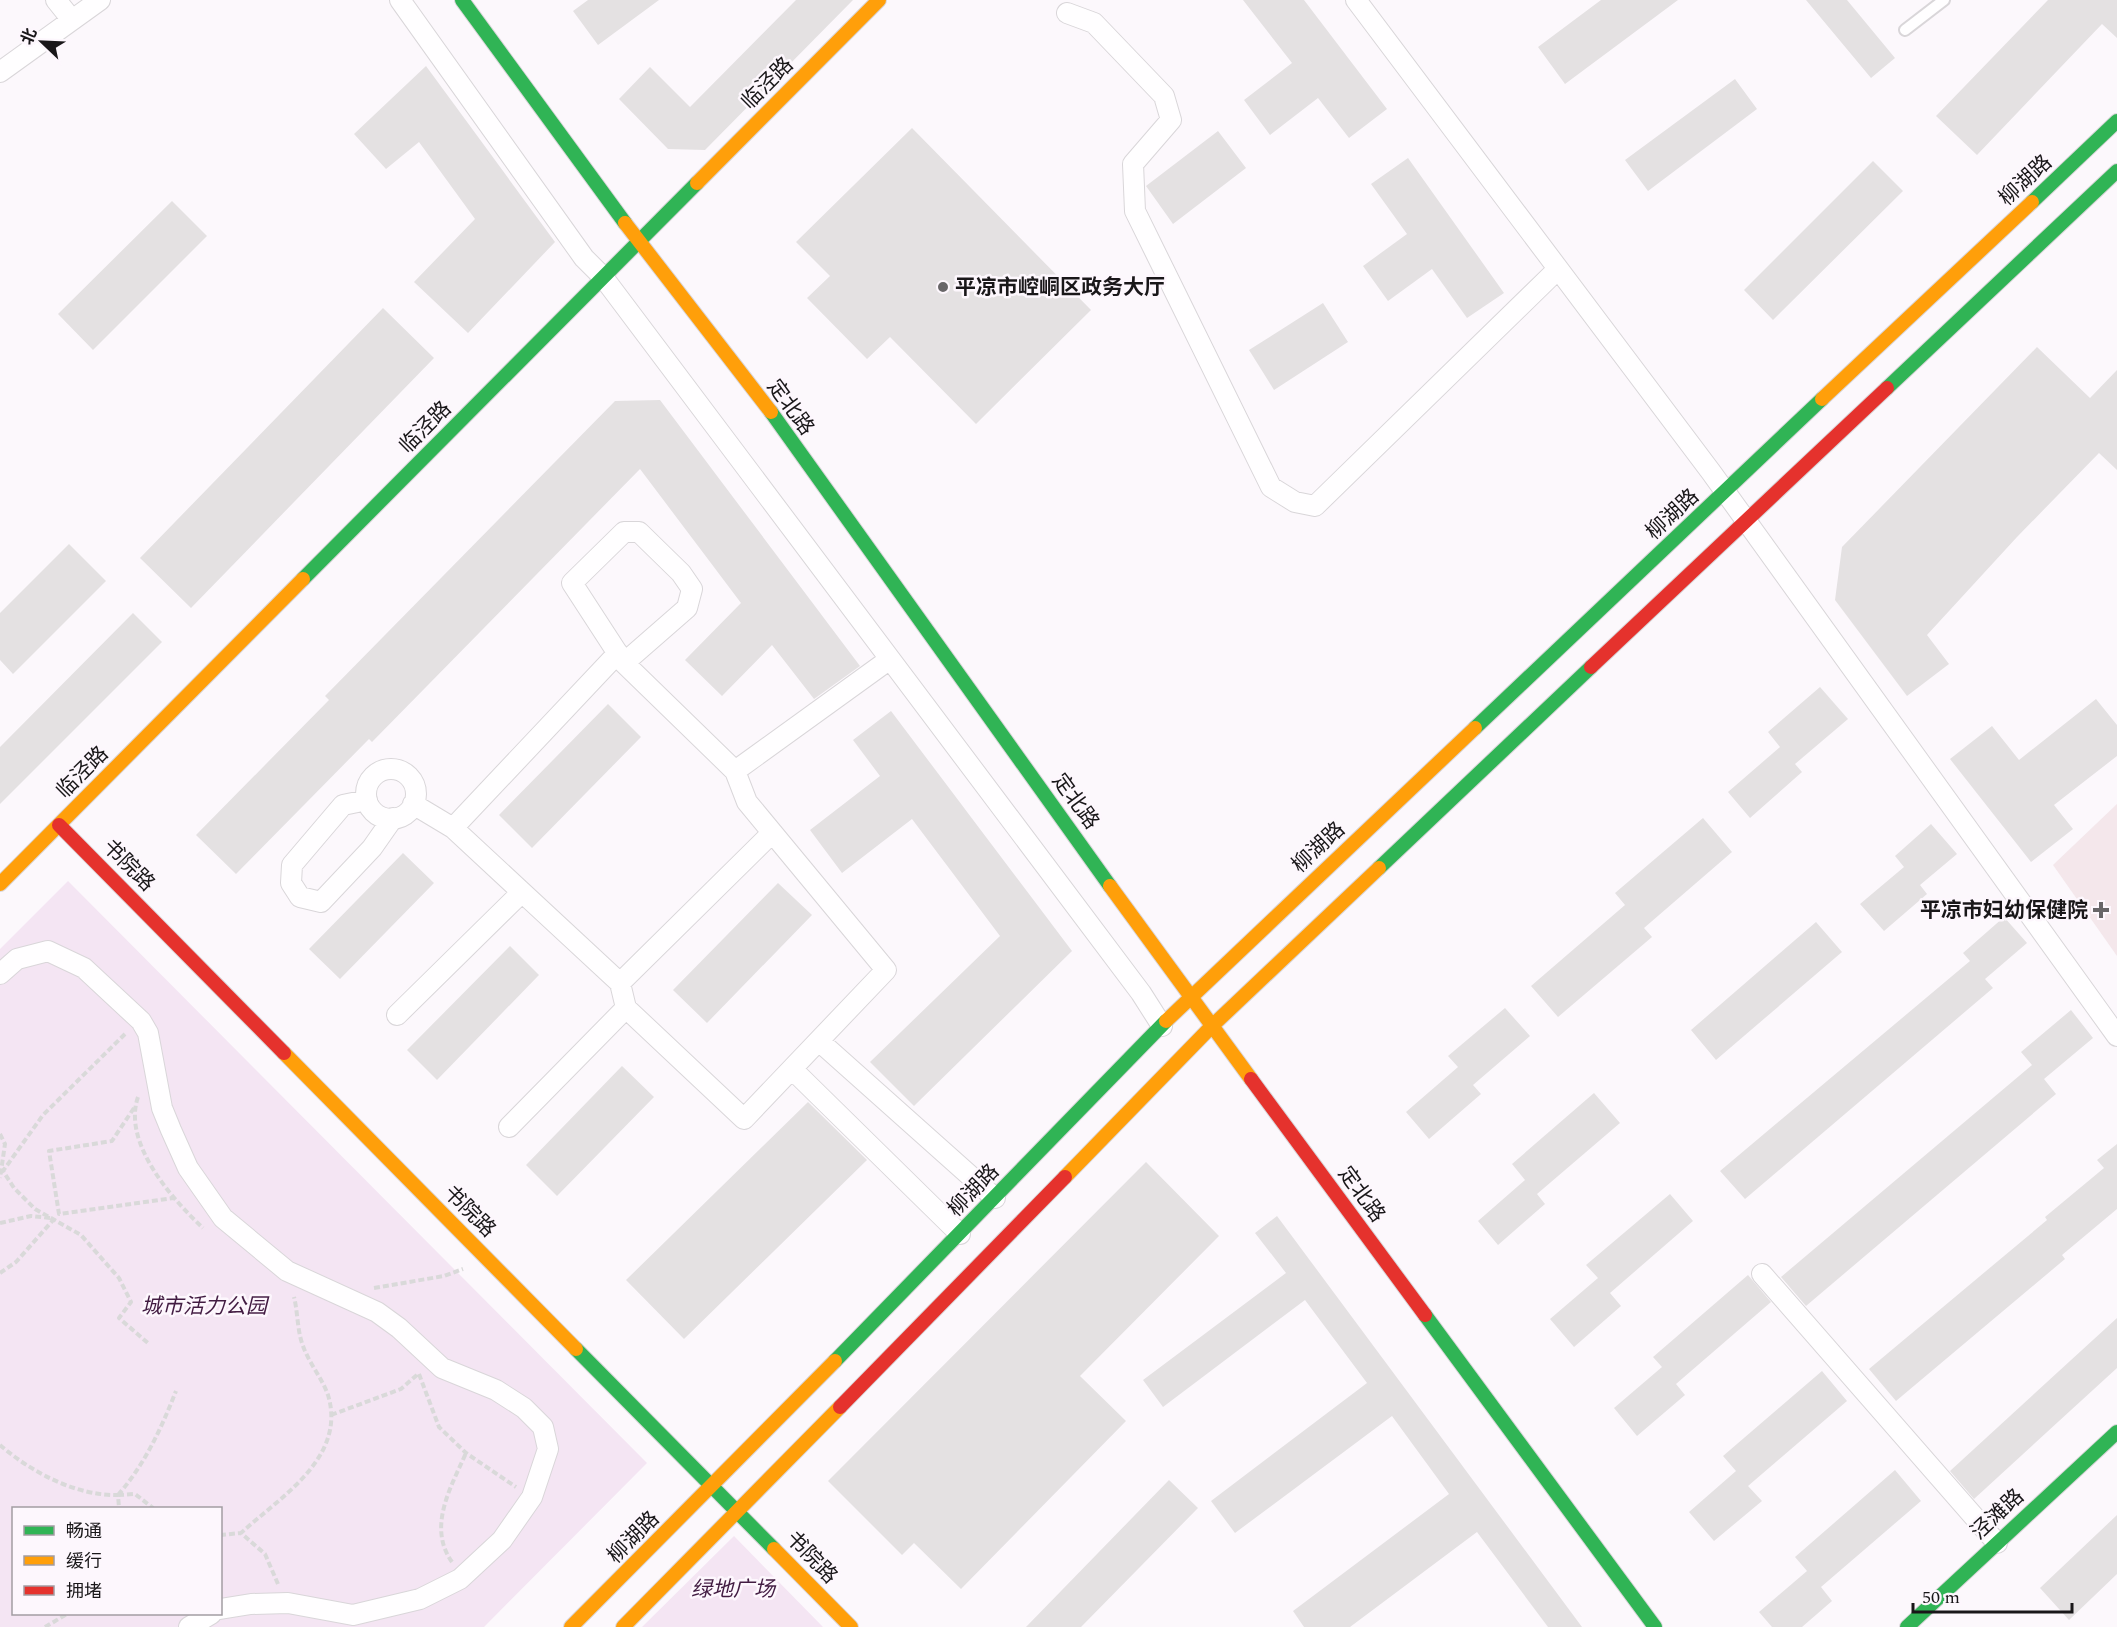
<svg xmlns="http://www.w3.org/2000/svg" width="2117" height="1627" font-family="Spectral,'Noto Sans SC',serif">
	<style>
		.medical { fill: #f4e7eb }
		.green { fill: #f4e5f3; fill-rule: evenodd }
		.building { fill: #e4e1e2 }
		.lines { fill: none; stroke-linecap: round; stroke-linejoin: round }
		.lane-casing { stroke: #d9d6d9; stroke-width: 14 }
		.street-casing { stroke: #d9d6d9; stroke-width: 22 }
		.fast-casing { stroke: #d9d6d9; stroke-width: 16 }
		.slow-casing { stroke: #d9d6d9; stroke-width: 16 }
		.jam-casing { stroke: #d9d6d9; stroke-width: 16 }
		.path { stroke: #d9d9d9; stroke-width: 4; stroke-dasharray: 6 3; stroke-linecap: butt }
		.lane { stroke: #fffeff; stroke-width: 10 }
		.street { stroke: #fffeff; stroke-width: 20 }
		.fast { stroke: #30b455; stroke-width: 14 }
		.slow { stroke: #ff9f0a; stroke-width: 14 }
		.jam { stroke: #e5322d; stroke-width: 14 }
		.poi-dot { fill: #686668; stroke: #fdf7fd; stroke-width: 2 }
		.labels { text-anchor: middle; stroke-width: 5; stroke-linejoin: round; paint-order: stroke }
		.street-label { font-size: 21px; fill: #191719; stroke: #fdf7fd }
		.poi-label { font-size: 21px; font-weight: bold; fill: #191719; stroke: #fdf7fd; text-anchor: start }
		.park-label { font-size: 21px; font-style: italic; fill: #421c42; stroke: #fdf7fd }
	</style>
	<rect width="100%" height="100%" fill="#fcf8fc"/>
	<path class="medical" d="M2117 804V956L2053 865Z"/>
	<path class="green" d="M68 881 647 1463 484 1627H0V949ZM14 1508H220V1614H14Z
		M734 1536 823 1627H642Z"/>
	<path class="building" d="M588 0H659L598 45 573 11Z
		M796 0H853L705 150 668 149 619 99 650 67 690 107Z
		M1243 0H1304L1387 109 1349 138 1318 98 1270 135 1244 100 1292 63Z
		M1601 0H1678L1565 84 1538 47Z
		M1806 0H1847L1895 58 1871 78Z
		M2048 0H2117V38L2102 24 1977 155 1936 116Z
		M426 66 555 242 468 333 414 282 475 219 419 142 386 169 354 134Z
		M1735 79 1757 109 1648 191 1625 160Z
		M912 128 1091 310 976 424 890 337 867 359 807 298 830 276 796 242Z
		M1218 131 1246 168 1173 224 1146 186Z
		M1408 158 1504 293 1467 318 1432 269 1388 301 1363 266 1407 234 1371 184Z
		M1873 161 1903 191 1773 320 1744 290Z
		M172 201 207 236 93 350 58 314Z
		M1323 303 1348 342 1274 390 1249 350Z
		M383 308 434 358 191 608 140 558Z
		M2037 347 2090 398 2117 370V470L2099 453 2017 537 1927 635 1949 664 1907 696 1835 600 1842 547Z
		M660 400 860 666 814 699 772 645 722 696 685 660 741 603 640 469 372 742 369 739 236 874 196 835 329 700 325 696 615 401Z
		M69 544 106 581 13 674 0 660V613Z
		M133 613 162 642 0 804V747Z
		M1820 687 1848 719 1795 764 1802 772 1750 818 1728 792 1780 747 1768 732Z
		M2096 699 2117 725V756L2054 805 2073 829 2031 862 1950 759 1992 726 2019 760Z
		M608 704 641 737 532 848 499 815Z
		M891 711 1072 951 914 1106 870 1062 1000 936 912 819 842 873 810 830 880 776 853 740Z
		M1703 818 1732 852 1644 928 1652 937 1558 1017 1531 986 1625 905 1615 893Z
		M1931 824 1957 854 1920 885 1927 894 1884 931 1860 904 1904 867 1895 856Z
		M403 853 434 883 340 979 309 949Z
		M778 883 812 915 707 1023 673 990Z
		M2004 917 2027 943 1985 979 1993 988 1745 1199 1720 1171 1970 961 1963 953Z
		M1816 922 1842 952 1716 1060 1691 1030Z
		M510 946 539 975 437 1080 407 1050Z
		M1505 1008 1530 1036 1473 1085 1481 1094 1429 1139 1406 1112 1458 1067 1448 1056Z
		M2071 1010 2093 1038 2044 1079 2056 1094 1806 1306 1781 1277 2032 1065 2021 1052Z
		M622 1066 654 1097 557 1196 526 1165Z
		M1594 1093 1620 1123 1537 1194 1545 1204 1498 1245 1478 1221 1525 1180 1512 1164Z
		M808 1102 867 1160 684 1339 626 1280Z
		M2117 1144V1209L2062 1255 2065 1259 1896 1401 1869 1369 2047 1220 2045 1217 2104 1168 2097 1160Z
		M1146 1162 1219 1236 1080 1376 1126 1421 961 1589 914 1543 902 1555 828 1481Z
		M1670 1194 1693 1221 1610 1293 1621 1306 1574 1347 1550 1319 1598 1278 1586 1265Z
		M1277 1216 1582 1627H1548L1477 1532 1350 1627H1304L1293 1611 1449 1494 1392 1416 1235 1533 1211 1501 1367 1383 1305 1300 1163 1407 1143 1380 1286 1273 1255 1233Z
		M1748 1275 1771 1302 1676 1384 1685 1395 1637 1436 1614 1408 1662 1367 1653 1357Z
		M2117 1318V1368L1974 1499 1950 1471Z
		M1822 1371 1847 1401 1748 1486 1762 1501 1714 1541 1689 1512 1736 1471 1723 1456Z
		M1895 1470 1921 1501 1821 1587 1832 1601 1802 1627H1772L1759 1612 1807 1571 1795 1557Z
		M1169 1480 1198 1508 1081 1627H1026Z
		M2117 1515V1574L2069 1620 2040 1588Z"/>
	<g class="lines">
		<g class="lane-casing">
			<path id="lane" d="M1905 30 1944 0"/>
		</g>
		<g class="street-casing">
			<path id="street" d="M56 0 72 20
				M400 0 584 258 603 277 1141 993 1162 1026
				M1356 0 1711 472 2117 1036
				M1067 13 1094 23 1164 96 1171 120 1133 164 1135 211 1271 487 1295 502 1315 506 1558 269
				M0 72 100 0
				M624 663 687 608 692 589 681 573 639 532H624L572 583 624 663 735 771
				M366 794a25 25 0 1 1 50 0a25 25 0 1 1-50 0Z
				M367 800 343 805 292 865 291 883 300 897 321 902 372 848 393 818
				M413 804 453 828 620 983 626 1008 744 1119 886 970 747 802 735 771 890 659
				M453 828 618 653
				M0 974 17 959 48 951 84 968 141 1021 148 1033 162 1108 171 1130 188 1168 223 1218 287 1271 377 1312 399 1328 442 1368 496 1390 524 1408 543 1427 548 1449 532 1497 502 1540 460 1579 420 1599 353 1615 288 1603 251 1604 220 1609
				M620 983 772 833
				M397 1015 522 892
				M819 1041 995 1198
				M792 1069 960 1234
				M509 1127 626 1008
				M1762 1274 1997 1543
				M189 1627 211 1614"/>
		</g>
		<g class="fast-casing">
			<path id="fast" d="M462 0 625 223
				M2032 202 2117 121
				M1887 388 2117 171
				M771 412 1110 886
				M303 579 697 183
				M1475 728 1822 399
				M1379 868 1591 667
				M1425 1315 1655 1627
				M576 1349 774 1549
				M835 1361 1166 1021
				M1907 1627 2117 1432"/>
		</g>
		<g class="slow-casing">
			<path id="slow" d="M697 183 879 0
				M625 223 771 412
				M1822 399 2032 202
				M0 884 303 579
				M1110 886 1251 1079
				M1166 1021 1475 728
				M284 1053 576 1349
				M1065 1177 1212 1026 1379 868
				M774 1549 851 1627
				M571 1627 835 1361
				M623 1627 840 1407"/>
		</g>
		<g class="jam-casing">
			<path id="jam" d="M1591 667 1887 388
				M59 825 284 1053
				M1251 1079 1425 1315
				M840 1407 1065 1177"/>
		</g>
		<path class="path" d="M125 1034 43 1115 3 1171 14 1188 35 1209 81 1235 119 1278 131 1302 119 1318 149 1344
			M138 1097C122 1143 172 1199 203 1228
			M134 1108 112 1141 49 1151 59 1214 174 1198
			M0 1134 5 1144 0 1178
			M0 1223 31 1216 50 1218
			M0 1273 16 1262 54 1219
			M374 1288 444 1276 463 1269
			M419 1374 439 1427 466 1453 516 1487
			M331 1415 401 1389 418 1374
			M0 1445C31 1472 76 1496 118 1495L119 1508
			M118 1495C145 1464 161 1429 176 1391
			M118 1495 135 1494 153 1508
			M220 1535 241 1533
			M452 1562C427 1527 451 1487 466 1453
			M278 1584 265 1554 241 1533C280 1497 347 1458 328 1395 322 1378 309 1363 303 1346 297 1330 298 1313 294 1297
			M45 1627 67 1614"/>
		<use href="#lane" class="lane"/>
		<use href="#street" class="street"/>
		<use href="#fast" class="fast"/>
		<use href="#slow" class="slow"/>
		<use href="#jam" class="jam"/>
	</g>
	<g class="poi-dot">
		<circle cx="943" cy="287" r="6"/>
		<path d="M2098 901h6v6h6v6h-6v6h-6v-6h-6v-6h6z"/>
	</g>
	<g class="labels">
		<g class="street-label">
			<text transform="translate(767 83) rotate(-45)" y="7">临泾路</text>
			<text transform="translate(2025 180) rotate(-43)" y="7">柳湖路</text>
			<text transform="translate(791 407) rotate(54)" y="7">定北路</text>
			<text transform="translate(425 427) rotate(-45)" y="7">临泾路</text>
			<text transform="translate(1672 514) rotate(-43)" y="7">柳湖路</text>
			<text transform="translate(82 772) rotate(-45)" y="7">临泾路</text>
			<text transform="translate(1076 801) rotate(54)" y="7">定北路</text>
			<text transform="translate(1318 847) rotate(-43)" y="7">柳湖路</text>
			<text transform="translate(129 865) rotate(45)" y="7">书院路</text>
			<text transform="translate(973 1190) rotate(-46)" y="7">柳湖路</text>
			<text transform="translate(1362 1194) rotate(54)" y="7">定北路</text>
			<text transform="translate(470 1211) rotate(45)" y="7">书院路</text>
			<text transform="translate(1997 1514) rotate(-43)" y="7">泾滩路</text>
			<text transform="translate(633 1537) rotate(-45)" y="7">柳湖路</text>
			<text transform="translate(812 1557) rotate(46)" y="7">书院路</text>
		</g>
		<g class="poi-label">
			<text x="955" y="294">平凉市崆峒区政务大厅</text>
			<text x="2088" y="917" text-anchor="end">平凉市妇幼保健院</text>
		</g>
		<g class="park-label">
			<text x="204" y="1313">城市活力公园</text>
			<text x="733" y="1596">绿地广场</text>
		</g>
	</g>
	<rect x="12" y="1507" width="210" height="108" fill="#fdf7fd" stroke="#a29da2" stroke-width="1.5"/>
	<rect x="24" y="1526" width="30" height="9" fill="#30b455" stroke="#a29da2" stroke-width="1.5"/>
	<text x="66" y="1537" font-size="18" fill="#191719">畅通</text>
	<rect x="24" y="1556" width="30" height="9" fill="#ff9f0a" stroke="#a29da2" stroke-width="1.5"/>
	<text x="66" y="1567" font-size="18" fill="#191719">缓行</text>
	<rect x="24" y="1586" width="30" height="9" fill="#e5322d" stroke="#a29da2" stroke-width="1.5"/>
	<text x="66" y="1597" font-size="18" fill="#191719">拥堵</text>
	<g transform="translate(42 42) rotate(293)" stroke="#fdf7fd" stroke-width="4.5" paint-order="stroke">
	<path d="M0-4.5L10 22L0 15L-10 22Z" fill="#191719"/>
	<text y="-9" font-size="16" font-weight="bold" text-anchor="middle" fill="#191719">北</text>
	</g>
	<path d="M1913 1603v9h159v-9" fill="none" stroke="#191719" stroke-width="3"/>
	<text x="1922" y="1603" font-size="18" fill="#191719" stroke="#fdf7fd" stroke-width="4.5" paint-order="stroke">50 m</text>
</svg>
